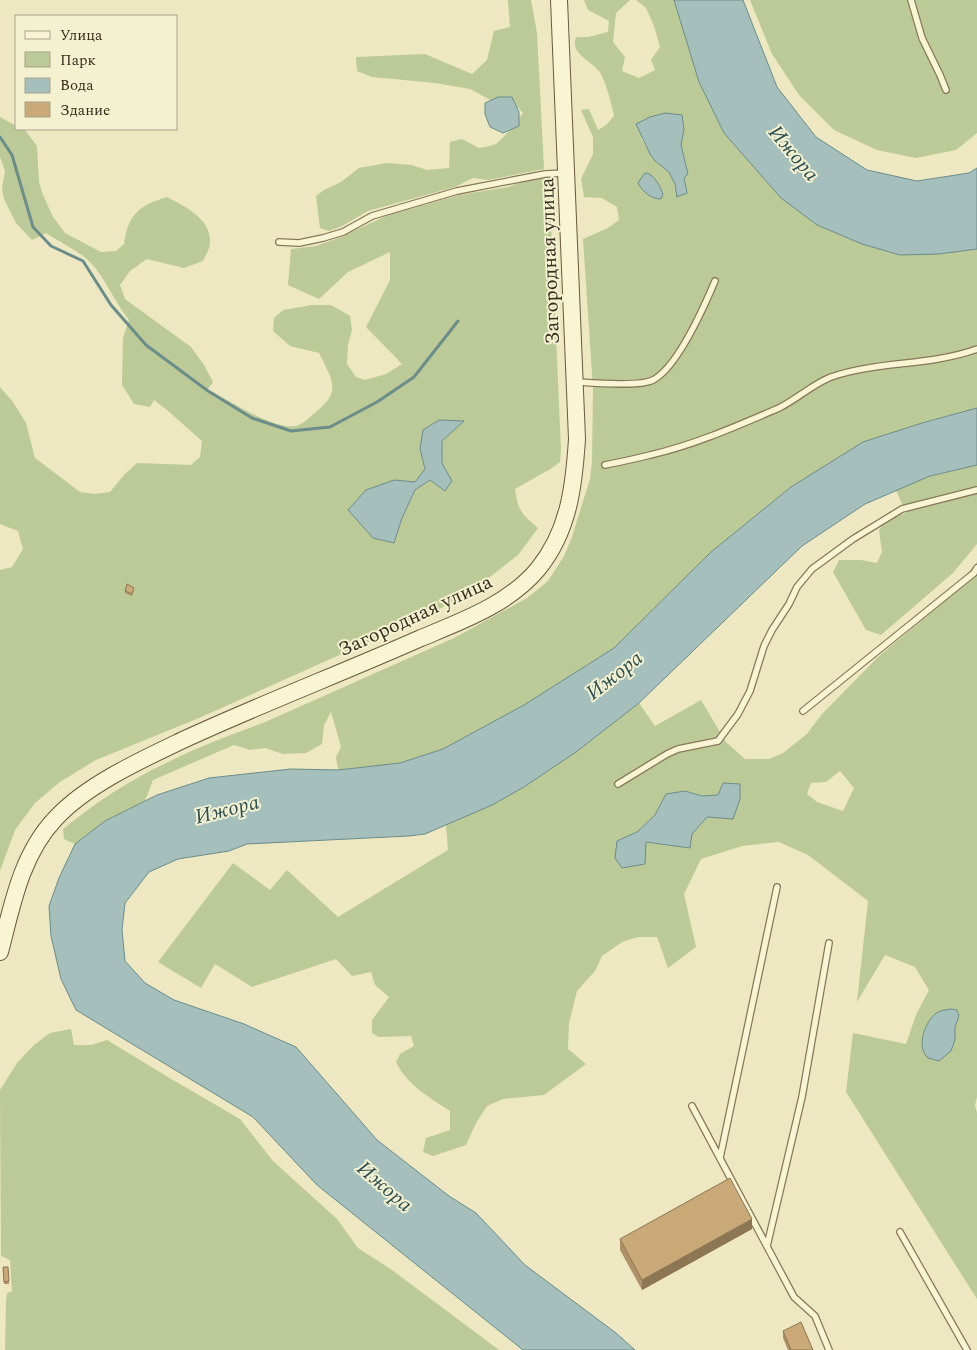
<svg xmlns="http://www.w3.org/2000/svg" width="977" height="1350" font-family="Spectral,serif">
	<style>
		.green { fill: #bbca96; fill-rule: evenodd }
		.water { fill: #a4bfbc; stroke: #6b8d8b }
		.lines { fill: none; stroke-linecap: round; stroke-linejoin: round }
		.stream { stroke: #6b8d8b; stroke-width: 3 }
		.lane-casing { stroke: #867959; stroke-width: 8 }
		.secondary-casing { stroke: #675a3d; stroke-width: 18 }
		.lane { stroke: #f8f4d4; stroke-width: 5.5 }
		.secondary { stroke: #f8f4d4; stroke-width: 16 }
		.wall { fill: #ae9167 }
		.shaded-wall { fill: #8d7654 }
		.building { fill: #caa978; stroke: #8d7654 }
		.labels { text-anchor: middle; stroke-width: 4; stroke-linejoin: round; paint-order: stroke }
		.street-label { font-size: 20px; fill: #362e1d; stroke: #f4f1d1 }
		.water-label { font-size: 21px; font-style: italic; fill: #2d5055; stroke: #f4f1d1 }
	</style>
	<rect width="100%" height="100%" fill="#ede8c2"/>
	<path class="green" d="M508 0H531L537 33 544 169 488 180 473 178 455 187 368 211 342 226 329 231 320 228 316 196 324 190 341 182 359 168 387 163 412 165 427 170 449 168 450 142 462 139 479 148C484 147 491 146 496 144 501 141 519 119 523 113L513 102 492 101 470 89 435 83 372 77 357 71 356 57 425 54 472 74 487 60 494 31 510 27Z
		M584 0H630L616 13 613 42 625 57 622 71 639 78 655 70 651 60 660 47 654 26 646 8 636 0H674L677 11 900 255 939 254 977 249V408L922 423 791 487 711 552 614 648 524 705 443 749 400 763 338 770 336 757 341 747 331 712 324 725 322 744 306 753 283 754 265 748 250 750 234 745 153 780 145 801 105 821 75 844 64 839 63 829C75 820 87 810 100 801 150 767 206 743 263 723L454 638 527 598 548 581 564 556 571 540 590 479 592 462 593 388 583 239 608 228 619 220 617 207 602 198 584 197 581 179 593 154V137L581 110 589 109 598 130 606 125 614 116C611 101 607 87 601 74 594 61 569 55 576 37H588L608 32 609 21 588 10ZM684 129 681 145 688 174 684 178 686 193 677 196 675 184 669 172 655 161 641 138Z
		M750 0H977V133L956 150 916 158 877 150 834 130 799 95 772 54Z
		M0 117 16 126V129L25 130 37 146 39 182 43 195 53 217 65 233 101 252 116 251 124 244C128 215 139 205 167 197 184 206 212 219 210 243 210 249 205 256 203 261L184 268 147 259 130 271 120 285 125 299 191 347 204 365 213 382 208 389C228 400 274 430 296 426 304 424 312 415 318 410 343 391 330 376 319 353L290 346 273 331 274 318 283 310 312 305H331L350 316 352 330 348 345 347 364 356 377 365 380 386 374 402 364 366 327 390 280V252L348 272 319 299 288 285 291 249 316 246 341 237 386 216 459 195 508 187 537 177H549L561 450 560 462 552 468 515 489C518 510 521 514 538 528L518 555 468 594 422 618 199 718 96 760 60 782 35 803 15 830 0 871V570L12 567 23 549 18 531 0 524V387L13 402 26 423 35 458 80 492 94 494 110 492 124 475 137 463 191 465 200 457 202 441 167 410 154 400 150 407 134 404 122 385 123 338 129 320C114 302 106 278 89 261 80 252 58 241 46 233L32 240 16 223 4 199 2 189 5 171 0 157ZM463 422 442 441 441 463 452 481 445 491 430 480 415 490 402 518 394 543V480L415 482 425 469 420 449Z
		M977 465V544L953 573 881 635 866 630 833 572 839 560H861L877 563 882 552 879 530 886 520 906 513 896 490 930 476Z
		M977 562V1097L975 1105 977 1113V1299L846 1092 853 1033 906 1044 916 1015 929 990 915 967 885 955 857 1002 868 901 808 855 779 842 742 846 701 859 684 894 696 947 668 968 657 937H638L622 942 602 956 595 971 577 991 569 1023 568 1049 586 1064 544 1095 503 1099 487 1106 476 1123 466 1145 433 1156 423 1152 426 1138 450 1130V1111C430 1098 407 1085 396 1062L400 1054 414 1046 411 1036 379 1037 372 1033V1020L389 997 375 985 371 972 352 976 336 959 252 987 215 964 201 988 158 962 233 863 270 890 287 870 338 917 448 850 446 824C473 813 500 802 525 786 565 761 602 732 639 703L655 726 701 700 726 742 745 759H769L783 753 807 734 822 714 878 657 940 605ZM840 771 854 788 843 811 817 802 807 794 811 783 826 782ZM685 791 702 796 719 795 707 817 692 834 690 848 645 842 618 841 637 832 655 815 666 794ZM939 1011 959 1016 955 1027V1040Z
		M71 1029 74 1045H91L107 1040 173 1080 240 1119 273 1161 337 1219 358 1248 392 1270 499 1350H5L6 1300 7 1293 12 1291 10 1260 1 1256 0 1090 17 1063 34 1045 50 1033Z"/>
	<path class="water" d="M674 0H743L777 87 816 137 867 170 917 181 969 173 977 168V249L939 254 900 255 862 244 817 225 781 198 724 133 699 82Z
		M498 97H512L519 112V126L503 133 490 127 485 114V103Z
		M665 113 682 115 684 129 681 145 688 174 684 178 687 193 677 197 675 184 669 172 655 161 650 154 636 124 650 117Z
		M647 173C655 176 660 186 663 194L661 199C651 199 643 192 638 183L644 174Z
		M977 408V465L930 476 865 504 802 546 639 703 576 752 524 787 492 805 425 834 409 836 247 844 229 851 178 859 149 872 125 903 122 930 125 961 145 983 174 1000 244 1024 296 1047 377 1140 449 1196 476 1213 525 1265 616 1333 635 1350H523L317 1185 253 1117 76 1010 61 979 51 936 49 906 59 878 75 844 105 821 157 795 209 778 291 769 338 770 400 763 443 749 524 705 614 648 711 552 791 487 863 442 922 423Z
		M439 420 464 421 442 441V463L452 481 445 491 430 480 415 490 402 518 394 543 373 538 348 510 366 490 394 480 415 482 425 469 420 449 423 430Z
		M723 783 740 784V799L733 819 707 817 692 834 690 848 646 842 645 864 622 868 615 858 617 841 637 832 655 815 666 794 685 791 702 796 718 795Z
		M951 1009 957 1010 959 1016 955 1027V1040L951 1051 939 1061 928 1058C916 1047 924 1024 935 1014 940 1010 946 1010 951 1009Z"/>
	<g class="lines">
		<path class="stream" d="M0 137 12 155 33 227 51 246 83 261 111 305 146 345 208 391 252 418 291 431 330 427 377 402 414 377 458 321"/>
		<g class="lane-casing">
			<path id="lane" d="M911 0 922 38 940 75 946 90
				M279 242 299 243 323 238 343 232 372 216 457 191 545 174 565 173
				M577 382C593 383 640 387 653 380 678 367 704 307 715 281
				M605 465C620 462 635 459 650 455 694 445 737 426 779 408 797 399 813 384 831 377 878 361 930 366 977 349
				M803 711 974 573 977 568
				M618 784 667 754 678 749 718 741 738 714 750 691 764 646 772 630 789 604 797 587 812 569 853 539 902 509 977 490
				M692 1106 794 1297 815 1316 829 1350
				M720 1158 777 887
				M900 1232 967 1350
				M767 1246 802 1097 829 943"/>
		</g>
		<g class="secondary-casing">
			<path id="secondary" d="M0 952C12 906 21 855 55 819 86 785 141 760 183 740 261 704 342 673 421 638 462 621 509 604 538 569 569 531 574 486 577 439L559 0"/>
		</g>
		<use href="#lane" class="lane"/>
		<use href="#secondary" class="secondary"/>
	</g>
	<path class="wall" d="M134 590 132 596 125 593V591Z
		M752 1229 642 1290 620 1250V1239Z
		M3 1267H8L9 1284H4Z
		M783 1331 813 1350H788L783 1338Z"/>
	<path class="shaded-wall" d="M752 1219V1229L642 1290V1280Z"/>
	<path class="building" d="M127 584 134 588 132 594 125 591Z
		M730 1178 752 1219 642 1280 620 1239Z
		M3 1267H8L9 1281 4 1282Z
		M801 1322 813 1350H791L783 1331Z"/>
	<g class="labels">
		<g class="street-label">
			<text transform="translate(549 261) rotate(-92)" y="7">Загородная улица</text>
			<text transform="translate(415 615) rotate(-25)" y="7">Загородная улица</text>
		</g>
		<g class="water-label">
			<text transform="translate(794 153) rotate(50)" y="7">Ижора</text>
			<text transform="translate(614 675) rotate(-38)" y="7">Ижора</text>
			<text transform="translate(227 809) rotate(-14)" y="7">Ижора</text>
			<text transform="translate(385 1186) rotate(41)" y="7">Ижора</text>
		</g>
	</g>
	<rect x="15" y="15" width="162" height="115" fill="#f4f1d1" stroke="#a8a389"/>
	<rect x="25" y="31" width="25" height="8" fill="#f8f4d4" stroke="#a8a389"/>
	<text x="60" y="40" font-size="15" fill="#362e1d">Улица</text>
	<rect x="25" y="52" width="25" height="15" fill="#bbca96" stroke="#a8a389"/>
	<text x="60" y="65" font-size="15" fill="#362e1d">Парк</text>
	<rect x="25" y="78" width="25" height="15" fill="#a4bfbc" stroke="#a8a389"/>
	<text x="60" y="90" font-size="15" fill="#362e1d">Вода</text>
	<rect x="25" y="102" width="25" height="15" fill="#caa978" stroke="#a8a389"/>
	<text x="60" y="115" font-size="15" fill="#362e1d">Здание</text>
</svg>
